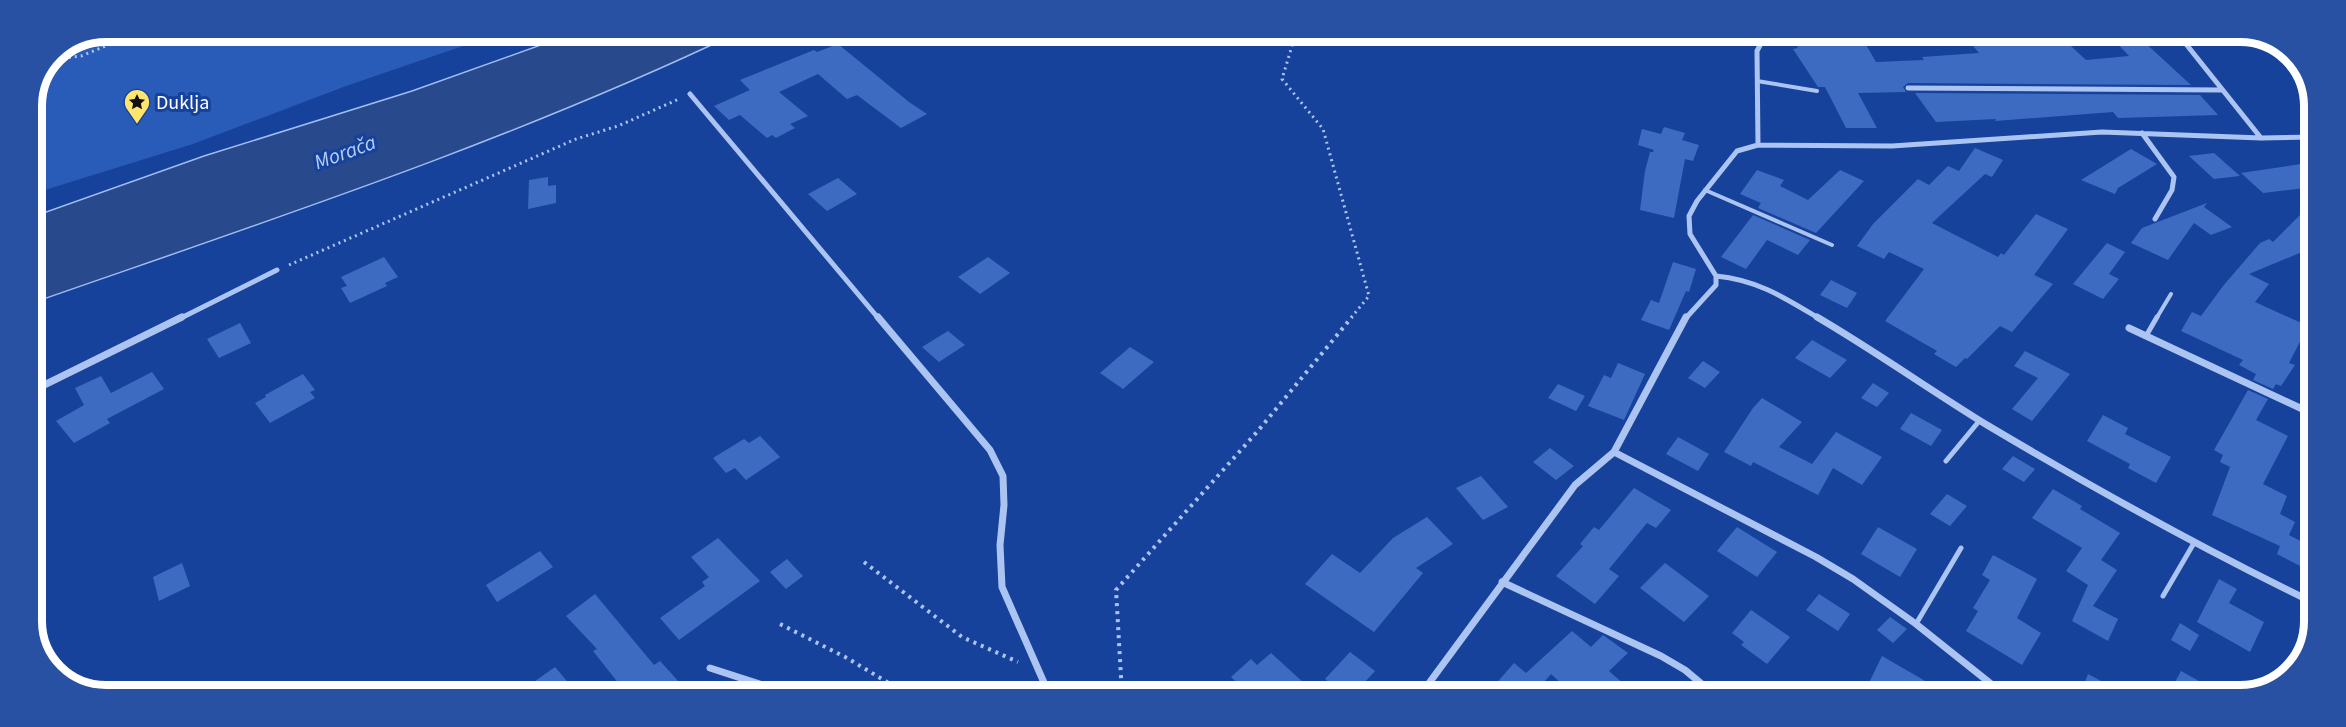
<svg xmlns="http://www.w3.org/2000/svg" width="2346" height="727" font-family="'Source Sans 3',sans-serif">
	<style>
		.green { fill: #295bb9 }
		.water { fill: #29498d; stroke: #9ebdf5; stroke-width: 1.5 }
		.building { fill: #3e6bc2 }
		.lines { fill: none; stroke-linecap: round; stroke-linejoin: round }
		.path-far1 { stroke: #acc4f2; stroke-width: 3; stroke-dasharray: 2 4; stroke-linecap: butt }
		.path { stroke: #acc4f2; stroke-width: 4; stroke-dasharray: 3 5; stroke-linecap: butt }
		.lane-far1 { stroke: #acc4f2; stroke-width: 4 }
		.lane { stroke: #acc4f2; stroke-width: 5 }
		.street-far1 { stroke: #acc4f2; stroke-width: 5 }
		.street { stroke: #acc4f2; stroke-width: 7 }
		.labels { text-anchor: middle; stroke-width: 6; stroke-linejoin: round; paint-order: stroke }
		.poi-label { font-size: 20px; fill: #fff; stroke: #16429b; text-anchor: start }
		.water-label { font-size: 21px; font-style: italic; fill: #b8cff9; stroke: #16429b }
		.rim { fill: none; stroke: #fff; stroke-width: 8 }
	</style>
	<rect width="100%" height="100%" fill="#16429b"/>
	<path class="green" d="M106 32H504L346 86 193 144 32 194V106L54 53Z"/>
	<path class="water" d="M577 32H739C511 141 270 220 32 303V217L204 156 412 91Z"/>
	<path class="building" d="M1963 34H2058L2086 60 2129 56 2115 41 2142 40 2191 85 1908 83 1903 87 1906 92 1858 93 1877 128H1846L1825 87H1818L1793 49 1798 48 1793 39 1859 40 1865 43 1876 62 1924 60 1922 57 1979 53Z
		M838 44 909 102 927 114 901 128 857 95 847 99 818 74 779 92 808 116 790 124 795 128 776 138 772 135 767 138 740 115 729 120 714 106 750 90 740 80 814 50 817 52Z
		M1915 93 2200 95 2218 115 2118 118 2113 112 1995 121 1996 119 1936 122Z
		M1664 127 1685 133 1682 140 1699 145 1693 161 1685 159 1674 218 1640 210 1645 171 1650 152H1653L1654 150 1638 145 1642 129 1661 134Z
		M1975 148 2003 160 1992 177 1985 174 1932 223 1998 257 2001 253 2004 255 2036 214 2068 229 2034 275 2053 284 2012 332 2000 326 1967 359 1965 358 1956 367 1934 354 1937 351 1885 321 1924 269 1889 252 1884 259 1857 246 1873 224 1918 179 1929 185 1948 166 1959 171Z
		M2131 149 2157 164 2118 188 2115 194 2081 180Z
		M2214 153 2240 176 2214 179 2189 156Z
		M2314 162V187L2263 193 2241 173Z
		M1757 170 1784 180 1780 186 1808 200 1840 170 1864 181 1816 233 1758 208 1761 203 1740 194Z
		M548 177V186L556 185V203L528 209 529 180Z
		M838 178 857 194 827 211 808 194Z
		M2314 201V247L2249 274 2269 284 2255 302 2308 326 2289 363 2295 365 2281 386 2276 384 2273 389 2253 380 2256 374 2239 365 2243 360 2181 331 2192 312 2201 316 2223 286 2260 243 2269 239 2273 242Z
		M2207 203 2204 207 2232 227 2211 235 2194 223 2168 260 2131 243 2142 228Z
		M1753 215 1810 240 1798 255 1767 240 1746 269 1721 257Z
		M2107 243 2125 252 2109 274 2119 279 2103 299 2073 284Z
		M384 257 398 277 385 283 387 286 350 303 341 288 347 286 341 277Z
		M988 257 1010 273 980 294 958 277Z
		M1673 262 1696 269 1689 292 1686 291 1669 330 1641 320 1651 300 1659 303Z
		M1831 280 1857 293 1847 308 1820 295Z
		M240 323 251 343 219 358 207 339Z
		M948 331 965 345 939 362 922 347Z
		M1812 340 1847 360 1830 378 1795 358Z
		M1130 347 1154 362 1123 389 1100 373Z
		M2025 351 2070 374 2032 421 2012 409 2038 378 2014 366Z
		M1703 361 1720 372 1705 388 1688 378Z
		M1618 363 1645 374 1624 420 1588 406 1604 375 1611 378Z
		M152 372 164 389 107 419 110 423 74 443 56 421 84 405 75 388 101 376 111 393Z
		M303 374 315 390 310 392 315 398 270 423 255 403 266 397 265 395Z
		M1873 383 1889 393 1877 407 1861 398Z
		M1558 384 1585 396 1576 411 1548 398Z
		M2248 390 2268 399 2256 420 2288 436 2263 484 2287 496 2280 514 2295 522 2289 535 2312 547V572L2277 554 2280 546 2212 515 2230 467 2220 462 2223 455 2214 450Z
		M1762 398 1802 422 1779 447 1812 464 1836 432 1882 457 1862 485 1833 468 1818 495 1753 462 1751 466 1724 452 1753 408Z
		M1911 413 1942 430 1931 446 1900 429Z
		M2103 415 2128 428 2125 434 2171 457 2156 483 2128 468 2130 464 2087 441Z
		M760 436 780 457 746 480 735 468 726 473 713 458 744 439 749 443Z
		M1678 437 1709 454 1698 471 1666 454Z
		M1550 448 1574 466 1556 480 1533 462Z
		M2013 456 2035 469 2024 482 2002 469Z
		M1481 476 1508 507 1483 520 1456 488Z
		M1634 488 1671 510 1656 528 1647 523 1609 569 1619 576 1595 604 1556 576 1583 546 1580 544 1594 527 1599 530Z
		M2053 489 2082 506 2080 509 2120 533 2101 560 2117 570 2093 606 2118 619 2108 641 2072 621 2088 585 2066 571 2082 548 2032 518Z
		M1947 494 1967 506 1950 526 1930 514Z
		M1427 517 1453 544 1416 568 1423 573 1374 632 1305 584 1332 554 1360 573 1393 538Z
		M1737 527 1777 552 1757 577 1717 551Z
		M1878 527 1917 549 1900 577 1861 554Z
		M718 538 760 581 679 640 660 618 705 586 702 582 709 577 691 557Z
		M540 551 553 567 497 602 486 585Z
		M1993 555 2037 579 2017 618 2041 633 2022 665 1966 631 1978 611 1973 608 1990 580 1982 575Z
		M787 559 803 576 786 589 770 572Z
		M182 563 190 586 159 601 153 577Z
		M1665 563 1709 596 1684 622 1640 588Z
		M2219 579 2237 589 2229 603 2264 622 2250 652 2197 622Z
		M595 594 654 665 660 661 680 683 667 694H627L593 651 597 649 566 616Z
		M1819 594 1850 614 1838 631 1806 610Z
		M1751 610 1790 637 1767 664 1741 645 1744 642 1732 633Z
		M1890 617 1907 629 1893 643 1877 630Z
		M2180 623 2199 635 2190 651 2171 640Z
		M1572 631 1591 647 1603 635 1628 653 1609 671 1636 695H1574L1551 674 1533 695H1486L1514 663 1526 673Z
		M1350 652 1375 671 1354 694H1344L1325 679Z
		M1271 653 1316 694H1249L1231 677 1251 659 1257 665Z
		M1882 656 1927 682 1921 695H1876L1866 689Z
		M555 667 577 693H518Z
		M2181 671 2224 695H2168Z
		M2088 674 2128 695H2080Z"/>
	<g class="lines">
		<path class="path-far1" d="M1296 33 1282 79 1323 129 1369 296 1350 319
			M51 60 81 56 141 32
			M289 265 576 139 618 126 679 99"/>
		<path class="path" d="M864 562 962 637 1018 662
			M780 624 847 658 907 694
			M1122 694 1116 590 1257 432 1352 317"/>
		<path class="lane-far1" d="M1757 81 1817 91
			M1705 190 1832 245
			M2156 319 2171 294"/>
		<path class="lane" d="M2146 336 2157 317
			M1946 461 1980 420
			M2163 596 2194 543
			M1916 624 1961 548"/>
		<path class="street-far1" d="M2178 34 2261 138
			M1908 88 2221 90
			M690 94 879 319
			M2142 133 2174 177 2172 190 2155 219
			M1758 145 1757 51 1766 34
			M1716 276C1758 280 1785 298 1820 319
			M179 319 277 270
			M1685 319 1716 285V276L1690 234 1689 216 1697 201 1737 151 1758 145 1892 146 2102 132 2261 138 2314 137"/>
		<path class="street" d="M878 317 990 450 1003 476 1004 505 1000 545 1002 587 1049 694
			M1817 317C1875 351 1930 390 1987 425 2093 488 2201 548 2312 602
			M2129 328 2313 414
			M32 391 182 317
			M1614 452 1816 557 1853 579 1916 624 2005 695
			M1502 582 1661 656 1685 670 1715 695
			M710 668 790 694
			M1421 694 1575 485 1614 452 1686 317"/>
	</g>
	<defs>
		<g id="sight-pin" transform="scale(1.35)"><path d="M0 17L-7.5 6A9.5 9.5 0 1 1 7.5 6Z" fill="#ffe46d" stroke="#16429b"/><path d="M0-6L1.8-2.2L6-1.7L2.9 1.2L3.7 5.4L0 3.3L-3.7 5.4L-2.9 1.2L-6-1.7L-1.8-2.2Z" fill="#111"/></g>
	</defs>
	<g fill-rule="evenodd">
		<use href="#sight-pin" x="137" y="102"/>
	</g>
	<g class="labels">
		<g class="poi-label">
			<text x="156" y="109">Duklja</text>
		</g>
		<g class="water-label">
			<text transform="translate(345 152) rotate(-20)" y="7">Morača</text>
		</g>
	</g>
	<path d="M0 0H2346V727H0ZM106 42H2240A64 64 0 0 1 2304 106V621A64 64 0 0 1 2240 685H106A64 64 0 0 1 42 621V106A64 64 0 0 1 106 42Z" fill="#2951a3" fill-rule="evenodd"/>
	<path class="rim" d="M106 42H2240A64 64 0 0 1 2304 106V621A64 64 0 0 1 2240 685H106A64 64 0 0 1 42 621V106A64 64 0 0 1 106 42Z"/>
</svg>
